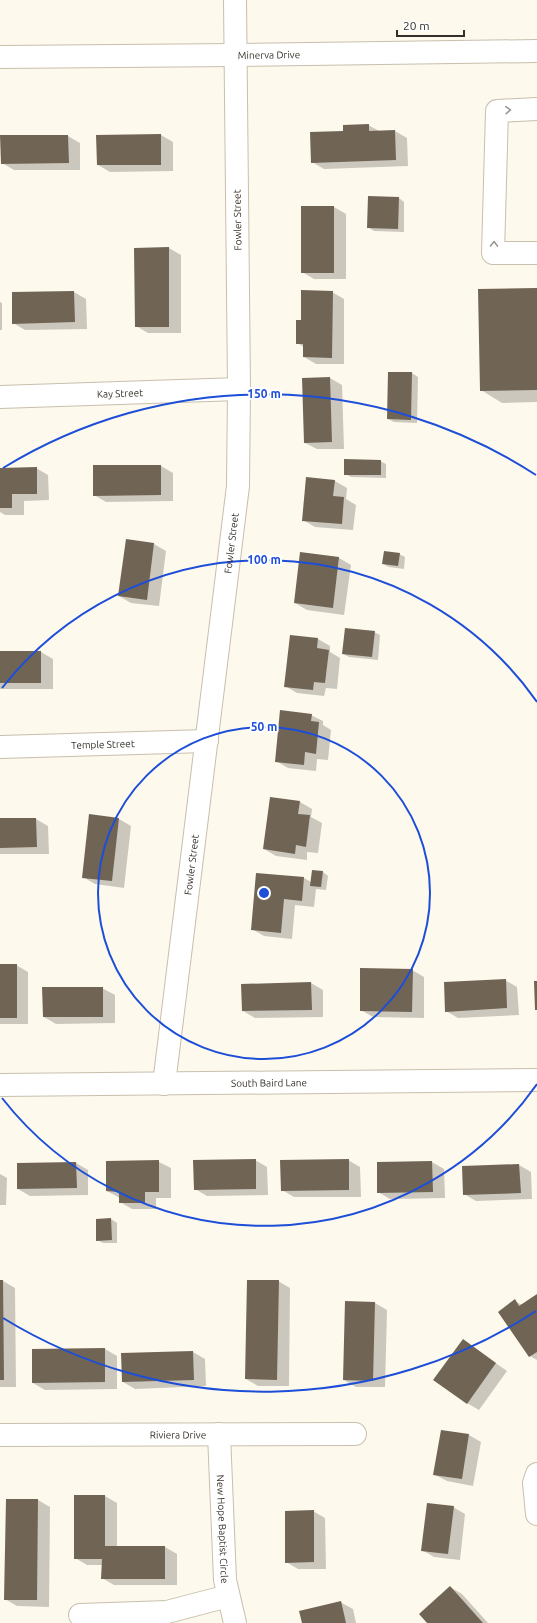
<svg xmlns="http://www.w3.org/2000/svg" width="537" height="1623" font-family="Ubuntu,sans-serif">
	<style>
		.shadow { fill: #0003 }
		.building { fill: #706455 }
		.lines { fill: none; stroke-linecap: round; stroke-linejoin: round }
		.minor-casing { stroke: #c8bfac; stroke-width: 24 }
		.minor { stroke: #fff; stroke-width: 22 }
		.oneway { stroke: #9a9894 }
		.ring { fill: none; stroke: #1d4ed8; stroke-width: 2 }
		.labels { text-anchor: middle; stroke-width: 4; stroke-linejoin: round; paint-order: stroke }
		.street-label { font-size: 10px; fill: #343029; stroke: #fff }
		.centre { fill: #1d4ed8; stroke: #fff; stroke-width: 2 }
		.ring-label { font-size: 12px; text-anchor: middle; font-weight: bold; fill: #1d4ed8; stroke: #fff; stroke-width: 4; stroke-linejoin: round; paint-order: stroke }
	</style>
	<rect width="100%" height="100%" fill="#fef9ed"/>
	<path class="shadow" d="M368 125 381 132 395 131 407 138 408 166 324 169 312 162 344 132Z
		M161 135 173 142V171L110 172 98 165Z
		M1 136H68L80 143V170H14L2 163Z
		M399 198 404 202V232L374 231 368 227Z
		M334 207 346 214V279H314L302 272Z
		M169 248 181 255V333H148L136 326Z
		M537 289V402L502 403 481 390Z
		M74 292 86 299 87 329 25 330 13 323Z
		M332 292 344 299V364H316L304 357V347L297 343 302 321Z
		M0 302 2 303V330H0Z
		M412 373 418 377 417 423 394 422 388 419Z
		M330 378 342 385 344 449H317L305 443Z
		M380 461 386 464V478L351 477 345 474Z
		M161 466 173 473V501L106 502 94 495Z
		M36 468 48 475 49 500 24 501V515H5L0 512V469Z
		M335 481 347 488 346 499 356 505 353 530 315 527 303 520Z
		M154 544 166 551 159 606 131 603 119 596Z
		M301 553 339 558 351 565 344 615 307 610 295 603Z
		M399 554 405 557 404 569 389 567 383 564Z
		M374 632 380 635 378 660 349 657 343 654Z
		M291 636 318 639 330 646V652L340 658 337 689 326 688 324 696 297 693 285 686Z
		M0 652H41L53 659V689H0Z
		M311 715 323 721V725L331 730 328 760 317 759 316 771 288 768 276 761Z
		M271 798 300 802 312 809 311 817 322 823 318 853 307 852V860L276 856 264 849Z
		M0 819H36L48 826 49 854H0Z
		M119 819 131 826 124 888 95 884 83 877Z
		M323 872 328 876 326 890 316 889 314 907 295 905 292 939 264 936 252 929 257 874 304 878 311 882Z
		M0 965H16L28 972V1024H0Z
		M412 970 424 977V1018L373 1017 361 1010Z
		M505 980 517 987 519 1015 458 1018 446 1011Z
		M311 983 323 990V1017L255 1018 243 1011Z
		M102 988 115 995V1023L56 1024 44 1017Z
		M255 1160 267 1167 268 1195 207 1196 195 1189Z
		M348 1160 360 1167 361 1197H294L282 1190Z
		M159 1162 171 1168V1198H156V1209H132L120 1202V1198L107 1191Z
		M432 1162 444 1169 445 1198 390 1199 378 1192V1163Z
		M76 1163 88 1170V1195L30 1196 18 1189V1164Z
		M519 1165 531 1172 532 1199 476 1201 464 1194 463 1167Z
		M0 1174 7 1178 6 1205H0Z
		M111 1219 117 1223V1243H103L97 1240Z
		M0 1281H3L15 1288 16 1387H0Z
		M278 1281 290 1288 289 1386H258L246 1379Z
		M537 1295V1360L530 1356 515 1301 522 1305Z
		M346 1302 375 1303 387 1310 385 1387H356L344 1380Z
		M463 1340 507 1371 479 1410 467 1403Z
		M105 1349 117 1356V1389L45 1390 33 1383Z
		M193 1352 205 1359 206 1386 135 1389 123 1382Z
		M469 1435 481 1442 473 1486 447 1481 435 1475Z
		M75 1496H105L117 1503V1547H165L177 1554V1585H114L102 1578 103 1565H87L75 1558Z
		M38 1500 50 1507 49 1607 17 1606 5 1599Z
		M453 1507 465 1514 460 1560 434 1557 422 1550Z
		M313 1511 325 1518 326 1569H298L286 1562Z
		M450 1587 462 1594 488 1623H428Z
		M340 1602 353 1609 356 1623H303Z"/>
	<path class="building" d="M369 124V131L395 130 396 160 311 163 310 132 343 131V125Z
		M161 134V165H97L96 135Z
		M0 135H68L69 163 1 164Z
		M368 196 399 197 398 229 367 228Z
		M301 206H334V273H301Z
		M169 247V327H135L134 248Z
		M537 288V390L480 391 478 289Z
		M301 290 333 291 332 358 303 357V344H296V320H301Z
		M74 291 75 322 12 324V292Z
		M388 372H412L411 420 387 419Z
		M330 377 332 442 304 443 302 378Z
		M344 459 381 460V475H344Z
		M93 465H161V495L93 496Z
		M37 467V494H12V508H0V468Z
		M306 477 335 480 333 496 344 497 342 524 302 521Z
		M126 539 154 543 147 600 118 596Z
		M384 551 400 553 398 566 382 564Z
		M300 552 339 557 333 608 294 603Z
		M345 628 375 631 372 657 342 654Z
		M290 635 318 638 317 648 329 650 325 683 314 682 313 690 284 687Z
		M0 651H41V683H0Z
		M280 710 312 714 311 721 319 722 316 754 305 752 304 765 275 762Z
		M270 797 300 801 298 814 310 815 306 847 296 845 295 854 263 849Z
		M89 814 119 818 112 881 82 878Z
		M0 818H36L37 847 0 848Z
		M312 870 323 871 321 887 310 886Z
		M256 873 304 877 302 901 284 899 281 933 251 930Z
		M0 964H17V1018H0Z
		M360 968 413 969 412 1012 360 1011Z
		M506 979 507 1008 445 1012 444 982Z
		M534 981H537V1010H535Z
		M311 982 312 1010 242 1011 241 984Z
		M42 987H103V1017H43Z
		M256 1159V1189L194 1190 193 1160Z
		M349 1159V1190L281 1191 280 1160Z
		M159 1160V1192H145V1203H119V1192L106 1191V1161Z
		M432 1161 433 1192 377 1193V1162Z
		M76 1162 77 1188 17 1189V1163Z
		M519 1164 521 1193 463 1195 462 1166Z
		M111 1218 112 1240 96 1241V1219Z
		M0 1280H3L4 1380H0Z
		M247 1280H279L277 1380 245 1379Z
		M537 1294V1352L529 1357 498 1312 515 1299 519 1306Z
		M345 1301 375 1302 373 1381 343 1380Z
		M463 1339 496 1363 467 1404 433 1380Z
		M105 1348V1382L32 1383V1349Z
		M193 1351 194 1380 122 1382 121 1353Z
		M441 1430 469 1434 462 1479 433 1475Z
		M74 1495H105V1546H165V1579H101L102 1559H74Z
		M6 1499H38L37 1600H4Z
		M427 1503 454 1506 448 1554 421 1551Z
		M314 1510V1562L285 1563V1511Z
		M450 1586 483 1623H427L419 1614Z
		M341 1601 346 1623H302L299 1611Z"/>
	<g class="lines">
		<g class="minor-casing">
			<g id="minor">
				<path id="s1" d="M0 57 235 55 537 51"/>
				<path d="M537 109 497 111 493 253H537"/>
				<path id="s2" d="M0 397 239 389"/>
				<path id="s3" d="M0 747 207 741"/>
				<path id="s4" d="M164 1084 238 486 239 389 235 0"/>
				<path id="s5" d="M0 1085 537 1080"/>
				<path id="s6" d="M219 1434 225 1580 235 1623"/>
				<path id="s7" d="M0 1435 355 1434"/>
				<path d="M537 1474 534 1483 537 1514"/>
				<path d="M80 1615 167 1612 228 1596"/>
			</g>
		</g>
		<use href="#minor" class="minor"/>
	</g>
	<defs><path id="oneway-chevron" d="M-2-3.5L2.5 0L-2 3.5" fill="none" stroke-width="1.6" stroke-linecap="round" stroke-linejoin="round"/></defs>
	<g class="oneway">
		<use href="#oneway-chevron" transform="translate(508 110) rotate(-3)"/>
		<use href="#oneway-chevron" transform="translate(494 244) rotate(-89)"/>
	</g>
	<g class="ring">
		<circle cx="264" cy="893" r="166"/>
		<path d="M537 1084A333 333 0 0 1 2 1098M2 688A333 333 0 0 1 537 702"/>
		<path d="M536 1311A499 499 0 0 1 3 1318M3 468A499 499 0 0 1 536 475"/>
	</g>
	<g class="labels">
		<g class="street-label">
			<text dy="4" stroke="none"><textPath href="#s1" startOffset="269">Minerva Drive</textPath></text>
			<text transform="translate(237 220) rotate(-91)" y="4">Fowler Street</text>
			<text dy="4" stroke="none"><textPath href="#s2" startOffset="120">Kay Street</textPath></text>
			<text dy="4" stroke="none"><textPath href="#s4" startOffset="545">Fowler Street</textPath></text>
			<text dy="4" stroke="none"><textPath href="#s3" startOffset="103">Temple Street</textPath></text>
			<text dy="4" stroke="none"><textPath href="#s4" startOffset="221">Fowler Street</textPath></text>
			<text dy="4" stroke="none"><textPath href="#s5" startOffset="269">South Baird Lane</textPath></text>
			<text dy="4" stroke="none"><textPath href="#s7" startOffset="178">Riviera Drive</textPath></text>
			<text dy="4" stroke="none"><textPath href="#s6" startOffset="95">New Hope Baptist Circle</textPath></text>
		</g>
	</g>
	<circle cx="264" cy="893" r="6" class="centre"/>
	<g class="ring-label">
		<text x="264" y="398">150 m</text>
		<text x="264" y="564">100 m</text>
		<text x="264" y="731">50 m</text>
	</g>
	<path d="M397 30v6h67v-6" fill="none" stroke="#343029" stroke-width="2"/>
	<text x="403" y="30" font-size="12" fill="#343029" stroke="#ffffff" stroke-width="3" paint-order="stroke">20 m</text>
</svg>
